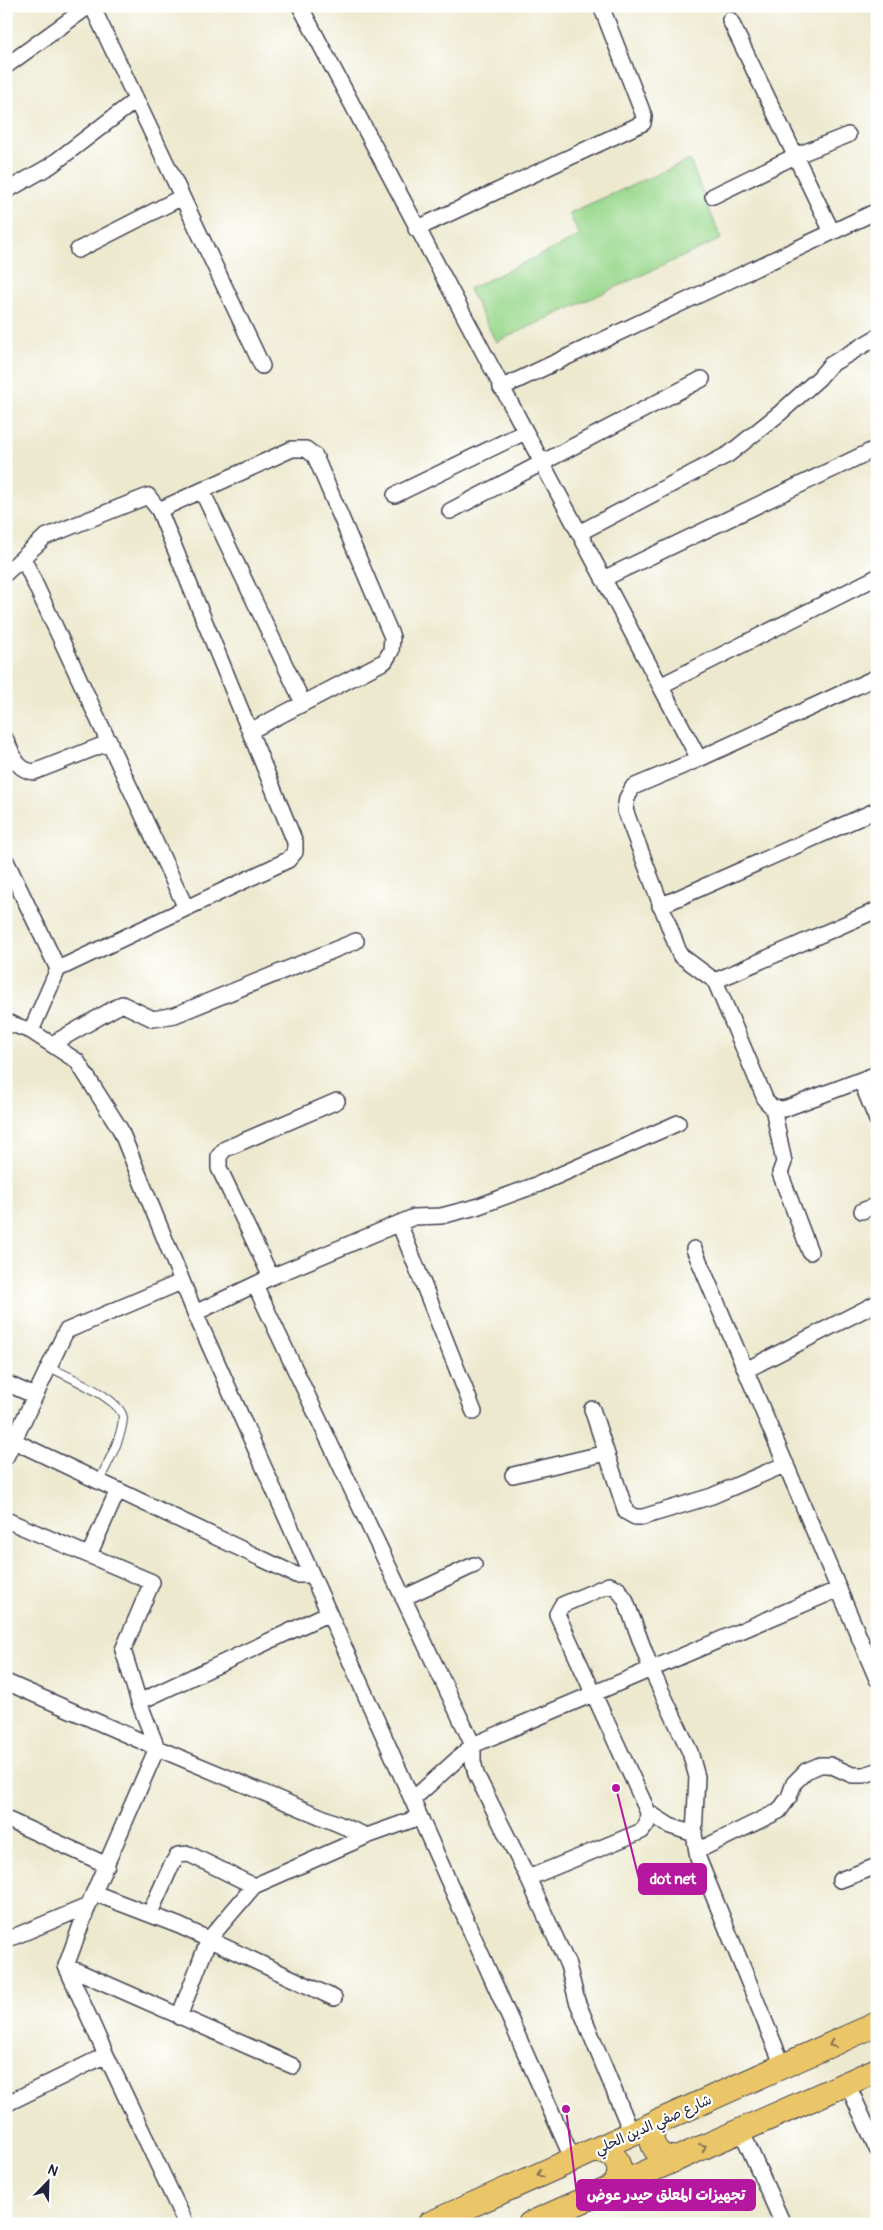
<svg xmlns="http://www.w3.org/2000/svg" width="883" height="2230" font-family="Pangolin,'Playpen Sans Arabic',sans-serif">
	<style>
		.green { fill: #9ad88d; stroke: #5e7d64 }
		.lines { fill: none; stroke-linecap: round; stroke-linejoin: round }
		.service-casing { stroke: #404051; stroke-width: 10 }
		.minor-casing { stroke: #404051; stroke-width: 18 }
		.primary-casing { stroke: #404051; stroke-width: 26 }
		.service { stroke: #fff; stroke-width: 8 }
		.minor { stroke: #fff; stroke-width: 15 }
		.primary { stroke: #ebc669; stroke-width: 24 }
		.oneway { stroke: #867452 }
		.labels { text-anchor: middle; stroke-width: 4.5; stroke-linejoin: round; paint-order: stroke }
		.street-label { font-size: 14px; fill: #22223b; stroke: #fff }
		.leader { fill: none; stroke: #b5179e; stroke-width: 2 }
		.callout-dot { fill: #b5179e; stroke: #fff; stroke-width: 2 }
		.callout { fill: #b5179e; stroke: #b5179e; stroke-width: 2 }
		.callout-label { font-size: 15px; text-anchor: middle; font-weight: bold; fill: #fff }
	</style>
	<rect width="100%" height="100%" fill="#fff"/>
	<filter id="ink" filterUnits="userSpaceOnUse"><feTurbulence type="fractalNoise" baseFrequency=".02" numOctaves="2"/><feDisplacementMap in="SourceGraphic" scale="10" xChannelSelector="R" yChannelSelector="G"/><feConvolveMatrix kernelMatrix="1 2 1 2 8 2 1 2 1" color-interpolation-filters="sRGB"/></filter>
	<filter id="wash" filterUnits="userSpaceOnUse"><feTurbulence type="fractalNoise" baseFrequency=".0096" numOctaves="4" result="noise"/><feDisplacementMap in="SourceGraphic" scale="20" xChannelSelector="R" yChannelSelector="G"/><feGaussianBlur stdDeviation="1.12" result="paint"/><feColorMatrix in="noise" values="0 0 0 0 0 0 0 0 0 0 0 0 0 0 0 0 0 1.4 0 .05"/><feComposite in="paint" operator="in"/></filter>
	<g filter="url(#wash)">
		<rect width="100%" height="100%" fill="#ede9cf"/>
		<path class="green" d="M690 160 721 239 496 342 469 289 580 236 569 213Z"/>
	</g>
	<g filter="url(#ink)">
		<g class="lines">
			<g class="service-casing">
				<path id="service" d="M49 1367C65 1375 124 1400 123 1419 121 1440 108 1462 99 1481"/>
			</g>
			<g class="minor-casing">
				<path id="minor" d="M92 6 262 366
					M300 6 699 759
					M730 20 832 232
					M6 66 89 6
					M6 191 50 166 136 100
					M713 196 795 156 848 135
					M416 229 643 123 644 116 601 6
					M78 250 182 197
					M501 388 877 211
					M202 491 303 703
					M395 495 525 432
					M159 510 292 449H306L315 456 392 637 391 651 385 661 250 731
					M450 511 702 379
					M579 533 729 454 780 413 819 378 830 365 877 337
					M23 558 186 908
					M6 573 45 537 148 496 159 510 295 842V852L288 860 58 969
					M603 579 877 448
					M877 677 699 759 633 787 627 798 625 810 680 955 715 981 766 1101 773 1108 784 1109 877 1074
					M660 686 877 577
					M6 740C13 755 16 770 34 772L110 742
					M6 861 58 969 31 1031
					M660 906 877 810
					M715 981 877 910
					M6 1022 31 1031 77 1061 120 1129 195 1313 573 2160
					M52 1044 122 1004 153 1019 175 1015 356 941
					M861 1081 877 1120
					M773 1108 784 1162 780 1173 810 1252
					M862 1211 877 1205
					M399 1223 474 1412
					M694 1249 877 1679
					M271 1277 219 1168V1156L225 1149 337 1101
					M255 1285 473 1745V1761L476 1774 528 1878 568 1965 577 2001 632 2134
					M195 1313 271 1277 414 1217 441 1216 476 1207 539 1184 678 1123
					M746 1370 877 1303
					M6 1383 35 1396
					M592 1409 626 1512 635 1517H643L712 1496 786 1464
					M14 1441 296 1575H312
					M6 1457 66 1331 181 1282
					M513 1475 606 1453
					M6 1520 152 1582 123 1650 139 1702 157 1748 88 1906 66 1966 106 2055 186 2224
					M89 1555 118 1490
					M403 1598 474 1565
					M6 1682 157 1748 367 1836
					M139 1702 329 1613
					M412 1800 473 1745 839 1589
					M648 1812 670 1826 694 1834
					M6 1819 107 1865
					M697 1851 779 1811 789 1797 794 1783 806 1771 820 1765H830L852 1775H864L877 1771
					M528 1878 642 1831 647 1824 648 1812 557 1614 562 1605 609 1585 617 1588 625 1599 651 1669 690 1752 697 1777 694 1834 698 1858 783 2066
					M840 1880 877 1866
					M94 1893 180 1926 334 1998
					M150 1913 172 1864 178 1855 189 1854 254 1886
					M6 1940 88 1906
					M66 1966 293 2066
					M179 2017 209 1939 254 1886 367 1836 420 1817
					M847 2083 877 2149
					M6 2104 106 2055
					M741 2130 783 2224"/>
			</g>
			<g class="primary-casing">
				<path id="primary" d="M658 2121C644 2140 656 2161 679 2158
					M594 2151C616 2150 627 2170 613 2187
					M429 2224 877 2024
					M530 2224 877 2070"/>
			</g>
			<use href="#service" class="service"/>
			<use href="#minor" class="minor"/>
			<use href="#primary" class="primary"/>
		</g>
		<defs><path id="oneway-chevron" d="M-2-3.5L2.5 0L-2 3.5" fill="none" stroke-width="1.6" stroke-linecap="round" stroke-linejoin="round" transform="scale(1.25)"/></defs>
		<g class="oneway">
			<use href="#oneway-chevron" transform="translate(832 2044) rotate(156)"/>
			<use href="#oneway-chevron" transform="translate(703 2147) rotate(-25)"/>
			<use href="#oneway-chevron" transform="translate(540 2174) rotate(156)"/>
		</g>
	</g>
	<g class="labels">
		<g class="street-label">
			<text transform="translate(653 2124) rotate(-24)" y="5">شارع صفي الدين الحلي</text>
		</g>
	</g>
	<path class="leader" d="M616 1788L639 1879M566 2109L577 2195"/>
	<g class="callout-dot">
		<circle cx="616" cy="1788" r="5"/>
		<circle cx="566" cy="2109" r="5"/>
	</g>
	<g class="callout">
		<rect x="639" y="1864" width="67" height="30" rx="5"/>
		<rect x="577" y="2180" width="178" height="30" rx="5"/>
	</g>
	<g class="callout-label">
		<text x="673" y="1884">dot net</text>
		<text x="666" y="2200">تجهيزات المعلق حيدر عوض</text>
	</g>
	<rect width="883" height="2230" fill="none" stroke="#fff" stroke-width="25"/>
	<g transform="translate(48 2182) rotate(23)" stroke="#ffffff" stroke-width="4" paint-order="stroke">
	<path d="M0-4L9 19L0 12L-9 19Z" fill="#22223b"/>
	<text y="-8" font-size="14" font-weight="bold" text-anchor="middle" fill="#22223b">N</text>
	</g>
</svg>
